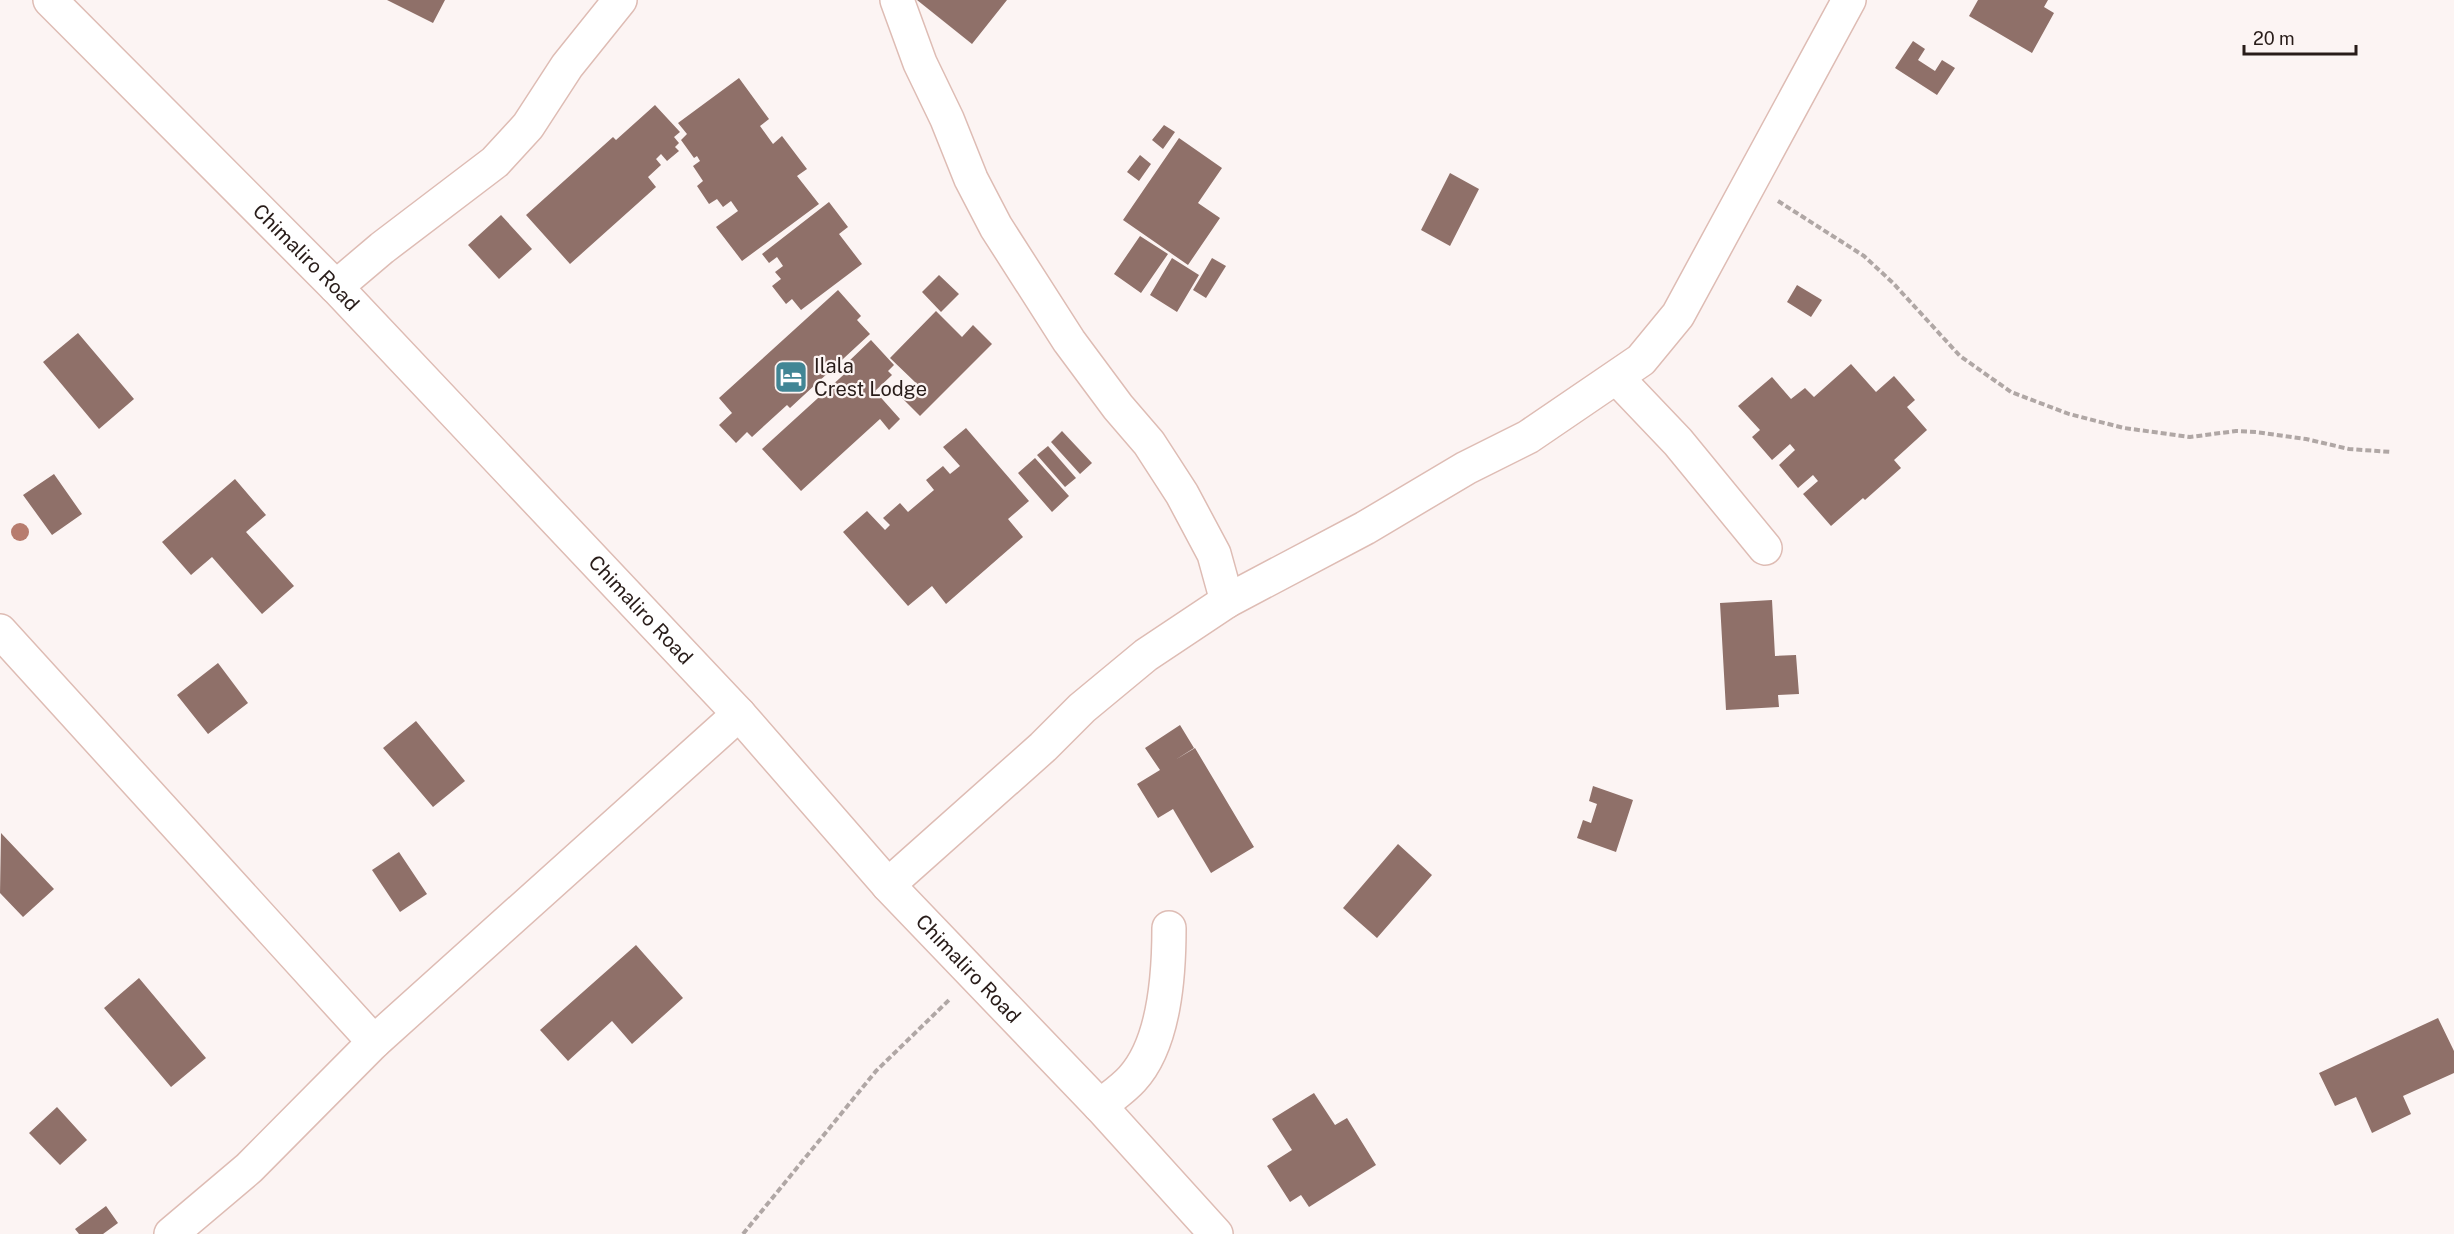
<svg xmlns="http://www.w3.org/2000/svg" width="2454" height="1234" font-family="'Public Sans',sans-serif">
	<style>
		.building { fill: #8f7069 }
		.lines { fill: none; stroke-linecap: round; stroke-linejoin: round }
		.minor-casing { stroke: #debcb4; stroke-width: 36 }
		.path { stroke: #b0a7a5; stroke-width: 4; stroke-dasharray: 6 3; stroke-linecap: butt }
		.minor { stroke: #fff; stroke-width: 33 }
		.tree { fill: #b77c6e }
		.labels { text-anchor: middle; stroke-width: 4.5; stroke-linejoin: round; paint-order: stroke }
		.street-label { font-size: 20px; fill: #281c19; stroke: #fcf4f3 }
		.poi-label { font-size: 20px; fill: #281c19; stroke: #fcf4f3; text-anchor: start }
	</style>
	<rect width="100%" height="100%" fill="#fcf4f3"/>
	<path class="building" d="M387 0H445L433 23Z
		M917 0H1007L972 44Z
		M1978 0H2048L2044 7 2054 13 2032 53 1969 16Z
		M1913 41 1925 49 1918 60 1935 71 1942 60 1955 68 1937 95 1895 68Z
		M739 78 769 119 760 126 773 144 782 136 807 169 797 176 819 204 742 261 716 227 738 211 731 201 723 207 717 199 709 204 697 186 703 181 693 166 700 161 697 156 694 158 681 140 687 134 678 123Z
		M655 105 680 132 674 137 679 143 675 147 679 151 667 161 661 154 656 159 661 165 648 177 656 187 570 264 526 215 613 137 616 140Z
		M1164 125 1175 132 1163 149 1152 140Z
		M1179 138 1222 168 1198 203 1220 218 1188 265 1123 220Z
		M1140 155 1151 164 1139 181 1127 172Z
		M1450 173 1479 189 1450 246 1421 230Z
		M829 202 848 227 839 234 862 264 801 310 792 299 786 304 772 286 781 279 775 272 783 266 777 257 769 263 762 254Z
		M501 215 532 249 499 279 468 245Z
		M1140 236 1168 254 1141 293 1114 274Z
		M1172 258 1199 275 1177 312 1150 295Z
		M1212 258 1226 266 1206 298 1193 290Z
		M939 275 959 294 941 312 922 292Z
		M1797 285 1822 300 1811 317 1787 302Z
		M838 290 861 316 857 320 870 334 790 408 787 405 752 437 747 432 736 443 719 425 732 413 719 398Z
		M936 311 962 337 973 325 992 344 920 416 902 398 916 383 890 358Z
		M78 333 134 399 99 429 43 362Z
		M871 340 894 365 888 371 892 375 875 391 900 419 889 430 880 419 801 491 762 449 851 368 847 363Z
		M1851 364 1876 392 1894 376 1915 400 1907 407 1927 430 1894 460 1901 468 1865 500 1863 498 1831 526 1803 494 1818 481 1813 475 1798 488 1779 465 1795 450 1790 444 1772 460 1752 437 1760 430 1738 406 1772 377 1791 399 1805 388 1814 397Z
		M966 428 1029 501 1008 519 1023 537 946 604 932 586 908 606 843 532 867 511 885 530 890 525 883 518 900 503 908 512 934 490 926 480 943 466 950 474 960 466 943 447Z
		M1062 431 1092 463 1080 474 1051 442Z
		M1048 446 1076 478 1065 487 1037 455Z
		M1035 458 1069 496 1052 512 1018 473Z
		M54 474 82 514 52 535 23 495Z
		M235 479 266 515 246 532 294 586 262 614 212 557 191 575 162 542Z
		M1772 600 1775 656 1796 655 1799 694 1778 695 1779 707 1726 710 1720 603Z
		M218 663 248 703 208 734 177 695Z
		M416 721 465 781 433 807 383 748Z
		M1180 725 1194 748 1175 760 1195 748 1254 847 1211 873 1173 809 1158 818 1137 784 1160 770 1145 748Z
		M1593 786 1633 800 1616 852 1577 838 1583 820 1591 823 1597 804 1589 801Z
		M1 833 54 889 23 917 0 893Z
		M1398 844 1432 875 1377 938 1343 908Z
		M399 852 427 894 400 912 372 870Z
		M636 945 683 998 632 1044 612 1021 568 1061 540 1030Z
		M139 978 206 1058 171 1087 104 1008Z
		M2438 1018 2454 1051V1073L2403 1096 2411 1114 2372 1133 2356 1097 2335 1106 2319 1073Z
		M1314 1093 1335 1125 1347 1118 1376 1165 1309 1207 1301 1195 1290 1202 1267 1166 1292 1150 1272 1119Z
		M57 1107 87 1140 60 1165 29 1133Z
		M106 1206 118 1223 103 1234H79L75 1229Z"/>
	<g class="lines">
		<g class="minor-casing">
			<g id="minor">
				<path id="s1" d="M50 0 336 287 739 714 888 885 1100 1106 1216 1234"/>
				<path d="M897 0 920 63 947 119 971 179 996 227 1069 341 1118 407 1149 443 1182 494 1214 554 1227 601"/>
				<path d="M336 287 382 248 495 162 528 126 567 66 620 0"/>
				<path d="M1617 378 1678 442 1765 548"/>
				<path d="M0 631 374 1042"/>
				<path d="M888 885 1043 747 1082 708 1146 655 1227 601 1365 528 1466 468 1528 437 1641 360 1678 315 1849 0"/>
				<path d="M1100 1106C1111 1097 1123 1089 1132 1079 1165 1043 1169 974 1169 928"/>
				<path d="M171 1234 249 1168 374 1042 739 714"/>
			</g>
		</g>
		<path class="path" d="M1778 201 1864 256 1893 283 1960 356 2011 392 2069 414 2124 428 2190 437 2236 431 2256 432 2306 439 2349 449 2392 452
			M743 1234 876 1071 950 999"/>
		<use href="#minor" class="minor"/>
	</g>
	<circle class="tree" cx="20" cy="532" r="9"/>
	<defs>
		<g id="hotel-square" transform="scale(1.725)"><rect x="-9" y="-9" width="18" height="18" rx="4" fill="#428695" stroke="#fcf4f3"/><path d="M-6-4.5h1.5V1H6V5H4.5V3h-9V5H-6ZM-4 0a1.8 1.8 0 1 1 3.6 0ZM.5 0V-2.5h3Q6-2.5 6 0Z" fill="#fff"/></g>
	</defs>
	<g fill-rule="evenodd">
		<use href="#hotel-square" x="791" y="377"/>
	</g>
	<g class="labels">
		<g class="street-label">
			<text dy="7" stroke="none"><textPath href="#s1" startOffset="363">Chimaliro Road</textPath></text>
			<text dy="7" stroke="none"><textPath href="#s1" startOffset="849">Chimaliro Road</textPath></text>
			<text dy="7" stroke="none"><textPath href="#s1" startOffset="1335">Chimaliro Road</textPath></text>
		</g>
		<g class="poi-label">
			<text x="814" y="373">Ilala<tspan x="814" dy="23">Crest Lodge</tspan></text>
		</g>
	</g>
	<path d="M2244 45v9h112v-9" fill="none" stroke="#281c19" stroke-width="3"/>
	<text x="2253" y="45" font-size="18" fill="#281c19" stroke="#fcf4f3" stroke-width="4.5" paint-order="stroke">20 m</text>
</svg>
